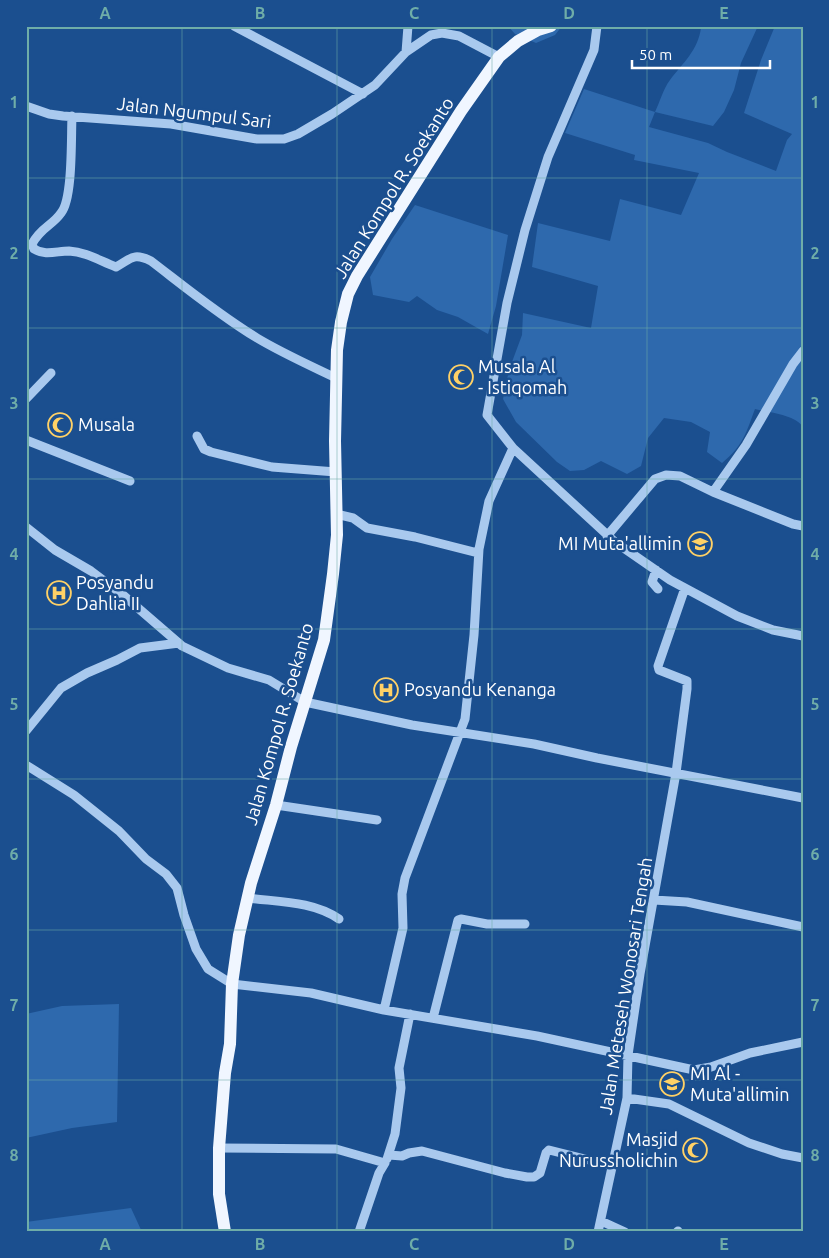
<svg xmlns="http://www.w3.org/2000/svg" width="829" height="1258" font-family="Ubuntu,sans-serif">
	<style>
		.green { fill: #2e69ad }
		.lines { fill: none; stroke-linecap: round; stroke-linejoin: round }
		.minor { stroke: #a9c9ee; stroke-width: 9 }
		.major { stroke: #f0f6ff; stroke-width: 12 }
		.grid { fill: none; stroke: #6fada8; stroke-width: 1; stroke-opacity: 0.55 }
		.labels { text-anchor: middle; stroke-width: 5; stroke-linejoin: round; paint-order: stroke }
		.street-label { font-size: 18px; fill: #fff; stroke: #1b4f8f }
		.poi-label { font-size: 18px; fill: #fff; stroke: #1b4f8f; text-anchor: start }
		.neatline { fill: none; stroke: #6fada8; stroke-width: 2 }
		.grid-label { font-size: 16px; text-anchor: middle; font-weight: bold; fill: #6fada8 }
	</style>
	<rect width="100%" height="100%" fill="#1b4f8f"/>
	<path class="green" d="M508 26H562L555 35 536 43 515 34Z
		M703 26H758L741 63 734 90 724 112 713 126 655 112 649 127 708 143 727 152 776 171 787 140 792 134 744 113 761 60 775 26H803V427C796 415 768 412 755 409 746 433 743 446 722 463L707 452 710 432 691 422 664 418 648 438 641 466 627 474 601 461 584 470 570 471 557 462 516 422 503 399 509 370 522 335 523 313 591 328 598 286 532 267 538 223 610 241 620 199 681 215 699 173 634 160 635 155 565 133 584 89 655 112C660 102 663 89 670 80 683 63 698 50 701 28Z
		M415 205 508 235 496 306 488 334 458 317 437 310 417 296 409 302 373 295 370 277 392 239Z
		M119 1004 117 1122 72 1128 26 1138V1014L62 1006Z
		M131 1208 142 1232H26V1222Z"/>
	<g class="lines">
		<path class="minor" d="M234 26 363 94
			M597 26 594 50 548 157 525 230 507 303 487 415 513 448 615 542 670 580 737 616 773 630 803 636
			M406 52 408 26
			M26 106 49 114 63 116 171 124 257 139H284L298 134 332 114 375 85 406 52 431 35 442 33 459 36 499 57
			M72 116C71 137 73 199 61 213 52 226 41 227 32 244L34 249C45 256 57 251 69 251 86 252 100 261 116 267 131 259 133 252 151 261 185 287 219 315 257 338 282 353 309 365 336 378
			M26 399 51 373
			M197 436 204 449 211 452 272 467 336 472
			M26 440 130 481
			M713 492 746 445 793 364 803 351
			M336 514 353 518 367 528 415 537 478 553
			M26 527 55 550 91 571 123 595 182 646 228 668 269 680 305 702 412 725 534 744 597 758 803 798
			M607 536 655 479 666 475 680 476 713 492 793 524 803 526
			M656 570 652 582 658 589
			M26 731 61 688 87 673 117 660 140 648 179 643
			M26 765 74 795 119 831 146 859 166 874 177 888 184 915 196 949 208 969 232 984 311 993 384 1010 537 1036 694 1070 711 1067 750 1053 803 1042
			M276 805 377 820
			M248 898C278 902 313 901 339 919
			M654 900 687 902 803 927
			M384 1010 403 928 402 894 405 878 465 719 474 635 479 549 489 501 513 448
			M433 1018 458 920 461 919 487 924H525
			M627 1098 669 1104 749 1143 782 1154 803 1158
			M219 1148 336 1149 385 1163 379 1173 359 1232
			M389 1155 402 1156 409 1153 422 1151 505 1173 527 1177H534L540 1173 546 1153 549 1150 613 1166
			M387 1159 395 1134 401 1088 399 1068 410 1014
			M601 1221 625 1232
			M598 1232 627 1098 628 1055 640 974 676 773 687 689V681L659 670 658 666 685 588
			M677 1232 678 1231"/>
		<path class="major" d="M225 1232 219 1194V1148L225 1073 230 1044 232 984 239 935 251 883 276 805 291 747 324 640 333 574 337 535 335 441 337 350 341 322 348 294 357 276 461 111 499 57 518 41 538 30 551 26"/>
	</g>
	<path class="grid" d="M182 26V1232M337 26V1232M492 26V1232M647 26V1232M26 178H803M26 328H803M26 479H803M26 629H803M26 779H803M26 930H803M26 1080H803"/>
	<defs>
		<g id="mosque-ring" transform="scale(1.25)"><circle r="9.5" fill="#1b4f8f" stroke="#ffd166" stroke-width="1.5"/><path d="M3.5-4.9A6 6 0 1 0 3.5 4.9A5 5 0 1 1 3.5-4.9Z" fill="#ffd166"/></g>
		<g id="school-ring" transform="scale(1.25)"><circle r="9.5" fill="#1b4f8f" stroke="#ffd166" stroke-width="1.5"/><path d="M0-5L7-2L0 1L-7-2ZM-4 1L0 2.5L4 1V4Q0 6-4 4Z" fill="#ffd166"/></g>
		<g id="hospital-ring" transform="scale(1.25)"><circle r="9.5" fill="#1b4f8f" stroke="#ffd166" stroke-width="1.5"/><path d="M-5-5h3v3.5h4V-5h3V5h-3V1.5h-4V5h-3Z" fill="#ffd166"/></g>
	</defs>
	<g fill-rule="evenodd">
		<use href="#mosque-ring" x="461" y="377"/>
		<use href="#mosque-ring" x="60" y="425"/>
		<use href="#school-ring" x="700" y="544"/>
		<use href="#hospital-ring" x="59" y="593"/>
		<use href="#hospital-ring" x="386" y="690"/>
		<use href="#school-ring" x="672" y="1084"/>
		<use href="#mosque-ring" x="695" y="1150"/>
	</g>
	<g class="labels">
		<g class="street-label">
			<text transform="translate(194 113) rotate(7)" y="6">Jalan Ngumpul Sari</text>
			<text transform="translate(394 188) rotate(-58)" y="6">Jalan Kompol R. Soekanto</text>
			<text transform="translate(279 724) rotate(-74)" y="6">Jalan Kompol R. Soekanto</text>
			<text transform="translate(626 986) rotate(-81)" y="6">Jalan Meteseh Wonosari Tengah</text>
		</g>
		<g class="poi-label">
			<text x="478" y="373">Musala Al<tspan x="478" dy="21">- Istiqomah</tspan></text>
			<text x="78" y="431">Musala</text>
			<text x="682" y="550" text-anchor="end">MI Muta'allimin</text>
			<text x="76" y="589">Posyandu<tspan x="76" dy="21">Dahlia II</tspan></text>
			<text x="404" y="696">Posyandu Kenanga</text>
			<text x="690" y="1080">MI Al -<tspan x="690" dy="21">Muta'allimin</tspan></text>
			<text x="678" y="1146" text-anchor="end">Masjid<tspan x="678" dy="21">Nurussholichin</tspan></text>
		</g>
	</g>
	<rect width="829" height="1258" fill="none" stroke="#1b4f8f" stroke-width="55"/>
	<path d="M632 60v8h138v-8" fill="none" stroke="#ffffff" stroke-width="2.5"/>
	<text x="639" y="60" font-size="15" fill="#ffffff" stroke="#1b4f8f" stroke-width="4" paint-order="stroke">50 m</text>
	<rect x="28" y="28" width="774" height="1202" class="neatline"/>
	<g class="grid-label">
		<text x="105" y="19">A</text>
		<text x="260" y="19">B</text>
		<text x="414" y="19">C</text>
		<text x="569" y="19">D</text>
		<text x="724" y="19">E</text>
		<text x="14" y="108">1</text>
		<text x="815" y="108">1</text>
		<text x="14" y="259">2</text>
		<text x="815" y="259">2</text>
		<text x="14" y="409">3</text>
		<text x="815" y="409">3</text>
		<text x="14" y="560">4</text>
		<text x="815" y="560">4</text>
		<text x="14" y="710">5</text>
		<text x="815" y="710">5</text>
		<text x="14" y="860">6</text>
		<text x="815" y="860">6</text>
		<text x="14" y="1011">7</text>
		<text x="815" y="1011">7</text>
		<text x="14" y="1161">8</text>
		<text x="815" y="1161">8</text>
		<text x="105" y="1250">A</text>
		<text x="260" y="1250">B</text>
		<text x="414" y="1250">C</text>
		<text x="569" y="1250">D</text>
		<text x="724" y="1250">E</text>
	</g>
</svg>
